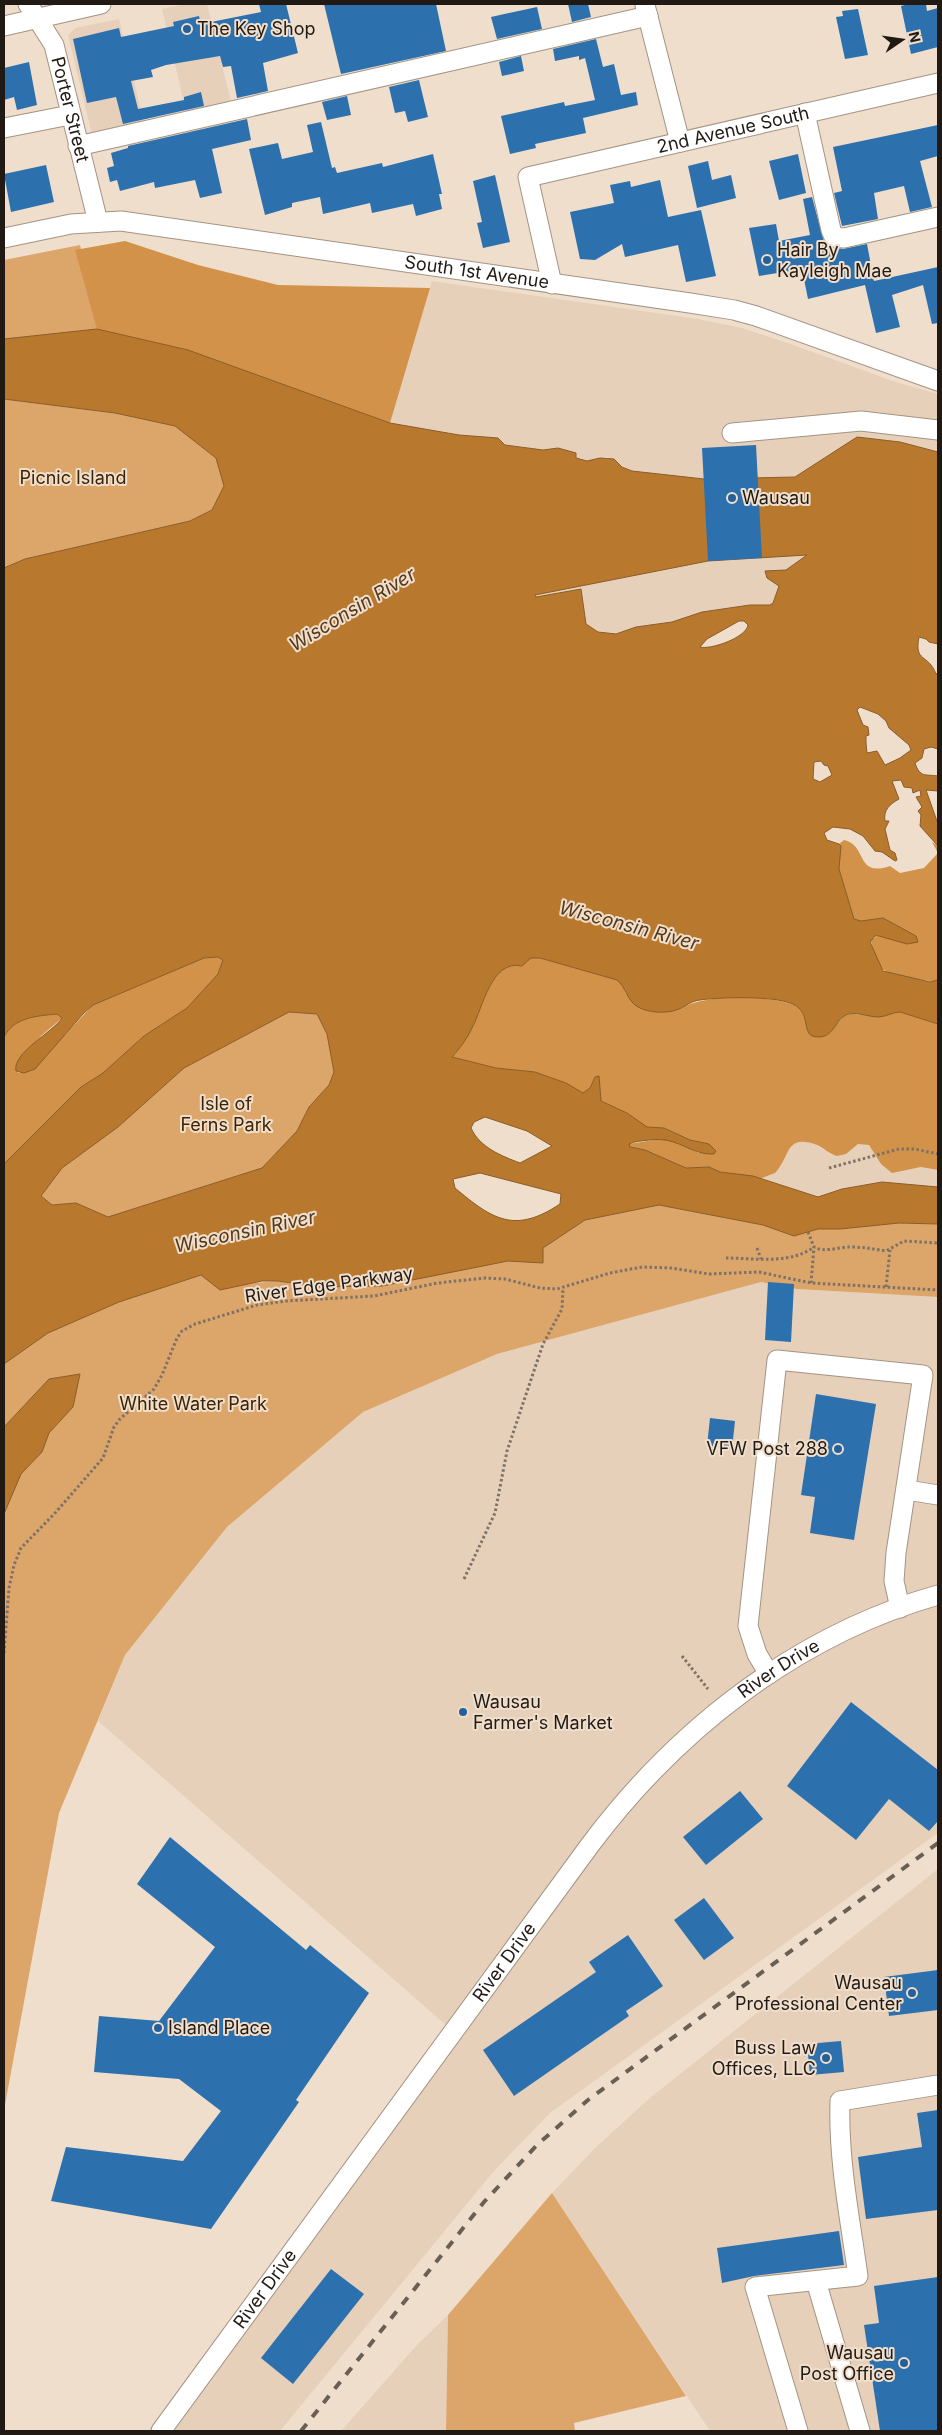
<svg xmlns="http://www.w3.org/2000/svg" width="942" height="2435" font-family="Inter,sans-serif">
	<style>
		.built { fill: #e7d0ba }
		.green { fill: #dca56a }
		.forest { fill: #d2924a }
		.water { fill: #b8792f; stroke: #8b5c27; fill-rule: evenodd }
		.building { fill: #2c70ad }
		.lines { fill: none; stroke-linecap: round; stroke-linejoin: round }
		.minor-casing { stroke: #a49383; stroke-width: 21 }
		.path { stroke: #7e7267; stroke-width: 3; stroke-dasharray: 2.5 2.5; stroke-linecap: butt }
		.minor { stroke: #fff; stroke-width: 19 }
		.rail { stroke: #695f54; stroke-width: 4; stroke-dasharray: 9 9; stroke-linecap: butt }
		.poi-dot { fill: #236198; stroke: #f0decc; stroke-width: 2 }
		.labels { text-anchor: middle; stroke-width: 4; stroke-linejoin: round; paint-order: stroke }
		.poi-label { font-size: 18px; fill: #211a14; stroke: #f0decc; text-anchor: start }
		.street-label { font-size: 18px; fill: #211a14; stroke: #f0decc }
		.park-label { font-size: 18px; fill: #3d2303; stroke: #f0decc }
		.water-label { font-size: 19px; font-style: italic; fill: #54391a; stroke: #f0decc }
	</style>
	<rect width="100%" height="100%" fill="#f0decc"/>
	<path class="built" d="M185 4H207L232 106 187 116 162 9Z
		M119 19 145 127 93 139 68 35 75 28Z
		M432 281 698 319 742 328 788 343 893 381 938 394V452L900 442 857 437 795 477 704 479 632 471 607 457 587 461 576 458 558 448 543 450 505 445 498 438 459 435 390 423Z
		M807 555 786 570 767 578 778 583 779 586 773 603 770 605H750L702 612 672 622 636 627 616 634 598 632 586 624 581 589 535 597V594L708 561Z
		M800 1140 816 1145 832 1155 846 1154 858 1144 863 1143 869 1145 881 1164 912 1169 921 1167 938 1170V1187L882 1182 842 1189 818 1197 759 1179 775 1173 787 1152 796 1141Z
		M761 1282 797 1289 938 1297V1833L550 2113 494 2171 280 2431H161L454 2032 98 1721 125 1655 227 1527 363 1412 497 1354Z
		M938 1869V2431H710L552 2193 596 2147 651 2097Z
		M448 2315 446 2431H341L416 2346Z"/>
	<path class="green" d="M80 245 100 330 4 339V260Z
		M4 399 115 413 175 426 216 458 224 486 212 510 190 521 25 559 4 568Z
		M289 1012 317 1014 327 1034 334 1072 329 1085 309 1107 297 1131 262 1168 108 1217 76 1203 52 1205 41 1196 62 1168 118 1127 184 1068Z
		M659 1205 763 1225 794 1236 818 1229 899 1223 938 1224V1297L797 1289 761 1282 497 1354 363 1412 227 1527 125 1655 59 1813 4 2110V1514L21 1474 42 1452 49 1433 73 1407 80 1374 49 1379 4 1427V1364L48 1333 119 1302 201 1275 244 1284 278 1281 299 1286 365 1287 508 1261 543 1263V1248L585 1220Z
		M552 2193 686 2396 574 2423 575 2431H446L448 2315Z"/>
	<path class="forest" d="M125 241 198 265 278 285 430 288 390 423 188 350 97 329 75 250Z
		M844 840C868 845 855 878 890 866L900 873 924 868 938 853 932 842 938 846V980L935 982 894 975 880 968C878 962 870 944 871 939L879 936 918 942 916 937 883 918 861 921 854 919 839 869V844Z
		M218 957 223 960 218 974 187 1008 144 1036 103 1073 81 1087 4 1164V1037C14 1017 37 1016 57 1014L62 1018 41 1036 16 1064V1071L19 1073 48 1053 93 1005 204 958Z
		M531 958H540L617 980 622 984 626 994 679 1009C709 993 769 994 800 1007L812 1036 827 1035 844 1016 852 1014 885 1016 893 1012H900L938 1024V1170L921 1167 892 1173 881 1164 869 1145 858 1144 846 1154 837 1156C829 1154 824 1148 817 1145 785 1133 791 1156 775 1173L759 1179 719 1172 709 1167 686 1168 645 1150 630 1147 629 1144 666 1138 699 1153 709 1144 690 1140 664 1128 646 1127 627 1113 601 1101 598 1091 599 1079 595 1077 590 1088 583 1093 566 1083 535 1072 496 1068 452 1057C460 1048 467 1039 472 1028 483 1008 491 959 522 966Z"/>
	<path class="water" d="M97 329 188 350 390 423 459 435 498 438 505 445 543 450 558 448 576 453V458L587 461 600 458 614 459 622 467 632 471 704 479 795 477 857 437 900 442 938 452V644L929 642 926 639 919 637C914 663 928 653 936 674L938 673V749L931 747 924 749 922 758 915 763C920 778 925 774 938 776V791L926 790 938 824V846L920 826 921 815 918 811 922 807 916 797 921 796 920 790 913 793 912 788 904 787 901 780 892 781 899 799C890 804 883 810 885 821H889L885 829 890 850 895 853 897 860 895 861 882 852 875 851 863 836 850 829 833 827 824 833 827 840 839 844 841 846 839 869 854 919 861 921 883 918 916 936 918 942 907 944 879 936H875L870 942 883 971 930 982 938 980V1024L900 1012C892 1012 886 1017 878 1017 868 1017 854 1010 844 1016 835 1022 833 1037 819 1037 797 1038 816 1009 787 1002 766 996 721 997 700 1000 691 1001 686 1006 679 1009 667 1014 649 1013 638 1007 627 1001 626 987 617 980L540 958H531L522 966C491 959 483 1008 472 1028 467 1039 460 1048 452 1057L496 1068 535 1072 566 1083 583 1093 590 1088 595 1077 599 1076 601 1101 627 1113 647 1127 664 1128 690 1140 709 1144 716 1151 714 1154C689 1155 679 1136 649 1140 642 1141 635 1141 629 1144L630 1147 645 1150 686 1168 709 1167 720 1172 753 1176 818 1197 842 1189 882 1182 938 1187V1224L899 1223 840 1229H818L794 1236 763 1225 659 1205 585 1220 543 1248V1263L508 1261 382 1286 315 1287 278 1281H262L220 1290 201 1275 119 1302 48 1333 4 1364V1164L81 1087 103 1073 144 1036 187 1008 218 974 223 960 218 957 204 958 93 1005 83 1014 35 1069 24 1073 16 1071C12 1053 53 1032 62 1018L57 1014C37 1016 14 1017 4 1037V568L25 559 190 521 212 510 224 486 216 458 175 426 115 413 4 399V339ZM807 555 786 570 765 571 767 578 779 586 773 603 770 605H750L702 612 672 622 636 627 616 634 598 632 586 624 581 589 536 597 535 595 708 561ZM739 621H744L748 625C746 638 710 650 700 647L707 639ZM860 707 878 714 886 721 889 728 909 745 911 750 900 758 885 765 877 751 867 753 866 743V736L869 735 868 727 863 725 857 710ZM821 761 824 765 828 766 832 775 820 782 813 779 814 762ZM289 1012 317 1014 327 1034 334 1072 329 1085 309 1107 297 1131 262 1168 108 1217 76 1203 52 1205 41 1196 62 1168 118 1127 184 1068ZM485 1117 527 1131 552 1146 520 1163C502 1156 480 1148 471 1128L474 1122ZM480 1173 561 1194 560 1204C515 1234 493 1220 455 1188L453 1179Z
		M80 1374 73 1407 49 1433 42 1452 21 1474 4 1514V1427L49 1379Z"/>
	<path class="building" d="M259 4H286L298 53 263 63 268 91 237 98 231 66 223 67 220 56 166 65 151 70 153 77 131 81 138 109 184 100V97L201 92 204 106 123 124 116 97 87 103 73 39 119 28 121 37 174 26 173 22 199 16 200 21 206 20V23L261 12Z
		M324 4H436L446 51 341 74Z
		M568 4H588L591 17 572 22Z
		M909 4H926L927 11 938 8V47L911 54 901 6Z
		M537 7 542 29 497 39 491 17Z
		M858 9 868 55 845 59 836 17 843 16 842 11Z
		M596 39 603 67 614 64 621 95 636 92 638 105 583 118 586 133 535 144 536 148 510 154 501 116 564 102 565 106 595 100 585 58 579 60V56L555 61 553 49Z
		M521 56 524 71 502 76 499 62Z
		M29 62 37 105 17 110 14 97 4 100V68Z
		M419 80 428 117 408 122 405 111 395 113 389 87Z
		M347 96 351 115 327 120 322 102Z
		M247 119 251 140 212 149 222 193 200 198 195 180 155 188 154 182 120 191 117 180 110 182 107 168 114 166 111 153 128 148V146Z
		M321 122 332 168 335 167 337 173 382 163 383 167 433 154 442 194H439L442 209 416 216 413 204 372 213 370 203 323 214 320 197 292 203V207L265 215 249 149 278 143 282 159 313 152 307 125Z
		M938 125V156L920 161 932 207 910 212 904 186 874 193 878 219 842 226 834 193 842 191 833 147Z
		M798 154 806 193 779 200 769 161Z
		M708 161 712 180 731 175 736 198 697 208 688 166Z
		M46 165 54 202 11 212 4 174Z
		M495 175 510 242 483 248 477 223 482 222 473 181Z
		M660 180 668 217 701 210 716 276 686 282 678 245 625 257 622 244 595 260 580 259 570 212 614 203 610 185 630 181 631 187Z
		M812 197 824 242 828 246 843 249 867 244 874 281 938 267V323L932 324 923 285 892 295 900 327 876 333 865 285 808 299 802 269 759 276 749 228 776 224 779 241 810 235 803 199Z
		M756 445 762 558 708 561 702 448Z
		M768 1282 794 1284 791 1342 765 1340Z
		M816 1394 876 1404 854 1540 810 1533 815 1497 801 1495Z
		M710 1418 735 1421 732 1449 707 1446Z
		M851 1702 938 1770V1821L929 1831 889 1799 856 1840 787 1786Z
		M740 1791 763 1819 706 1865 683 1837Z
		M170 1837 306 1950 310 1945 369 1993 296 2100 299 2102 211 2229 51 2201 66 2147 183 2161 221 2111 179 2079 94 2072 99 2016 159 2021 215 1947 137 1884Z
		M704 1898 734 1938 704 1960 674 1920Z
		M628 1935 663 1986 626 2011 629 2016 514 2096 483 2050 596 1972 589 1962Z
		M938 1970V2010L889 2016 884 1977Z
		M841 2041 844 2072 810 2075 807 2044Z
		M938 2110V2210L866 2219 858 2157 922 2147 917 2113Z
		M839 2231 844 2265 754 2276 722 2283 717 2248Z
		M331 2269 364 2294 293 2384 261 2358Z
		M938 2277V2431H880L864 2325 879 2323 874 2286Z"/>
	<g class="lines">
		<g class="minor-casing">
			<g id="minor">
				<path id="s1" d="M28 4 54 45 98 222"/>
				<path d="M645 5 680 142"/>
				<path d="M4 26 101 4"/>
				<path d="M805 113 831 230 834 237 844 238 938 217"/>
				<path d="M4 128 70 115"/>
				<path d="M78 146 648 16"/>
				<path id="s2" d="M4 238 71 224 121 221 690 303 734 310 756 316 938 381"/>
				<path id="s3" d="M552 284 528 177 938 83"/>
				<path d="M732 433 861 421 938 430"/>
				<path d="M907 1490 938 1495"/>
				<path d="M769 1674 757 1654 748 1626 777 1360 923 1375 896 1553 894 1581 900 1608"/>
				<path d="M816 2281 860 2431"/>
				<path id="s4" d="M161 2431 590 1845C677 1729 797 1635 938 1595"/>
				<path d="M798 2431 755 2287 858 2276C850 2219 838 2159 840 2101L938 2085"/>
			</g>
		</g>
		<path class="path" d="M829 1168 899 1149H915L938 1154
			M808 1232 814 1247C824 1253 839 1247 850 1247 863 1247 874 1249 886 1251L904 1241 938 1243
			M757 1248 761 1259
			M726 1258C755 1258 789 1265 814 1247
			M811 1283 814 1247
			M886 1287 890 1250
			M464 1579 495 1513 507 1451 543 1344 562 1309 563 1288
			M4 1653 9 1588 14 1565 21 1548 56 1512 103 1458 114 1427 120 1419 154 1389 162 1375 177 1338 182 1331 195 1324 257 1305 286 1301 374 1296 438 1283 485 1278 505 1279 540 1288 557 1289 610 1273 642 1267 671 1268 709 1274 759 1272 811 1283 938 1290
			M682 1656 708 1689"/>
		<use href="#minor" class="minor"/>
		<path class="rail" d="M301 2431 484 2202 537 2145 588 2100 938 1843"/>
	</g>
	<g class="poi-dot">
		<circle cx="187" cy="29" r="5"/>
		<circle cx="767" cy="260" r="5"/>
		<circle cx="732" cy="498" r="5"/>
		<circle cx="838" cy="1449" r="5"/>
		<circle cx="463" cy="1712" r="5"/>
		<circle cx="912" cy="1993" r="5"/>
		<circle cx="158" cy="2028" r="5"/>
		<circle cx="826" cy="2058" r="5"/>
		<circle cx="904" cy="2363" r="5"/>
	</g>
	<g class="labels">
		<g class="poi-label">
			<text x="197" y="35">The Key Shop</text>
			<text x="777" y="256">Hair By<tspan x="777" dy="21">Kayleigh Mae</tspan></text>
			<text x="742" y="504">Wausau</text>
			<text x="828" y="1455" text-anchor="end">VFW Post 288</text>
			<text x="473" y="1708">Wausau<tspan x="473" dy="21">Farmer's Market</tspan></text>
			<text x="902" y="1989" text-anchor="end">Wausau<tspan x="902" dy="21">Professional Center</tspan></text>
			<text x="168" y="2034">Island Place</text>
			<text x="816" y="2054" text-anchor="end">Buss Law<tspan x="816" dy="21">Offices, LLC</tspan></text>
			<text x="894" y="2359" text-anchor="end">Wausau<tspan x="894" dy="21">Post Office</tspan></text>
		</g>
		<g class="street-label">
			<text dy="6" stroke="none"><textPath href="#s1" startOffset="115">Porter Street</textPath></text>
			<text dy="6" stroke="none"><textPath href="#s3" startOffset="320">2nd Avenue South</textPath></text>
			<text dy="6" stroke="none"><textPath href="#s2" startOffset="478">South 1st Avenue</textPath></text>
			<text transform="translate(329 1285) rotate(-8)" y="6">River Edge Parkway</text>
			<text dy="6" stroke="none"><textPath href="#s4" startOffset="986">River Drive</textPath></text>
			<text dy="6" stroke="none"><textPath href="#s4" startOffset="581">River Drive</textPath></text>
			<text dy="6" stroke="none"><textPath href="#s4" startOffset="176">River Drive</textPath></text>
		</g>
		<g class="park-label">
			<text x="73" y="484">Picnic Island</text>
			<text x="226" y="1110">Isle of<tspan x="226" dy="21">Ferns Park</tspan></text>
			<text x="193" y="1410">White Water Park</text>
		</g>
		<g class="water-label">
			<text transform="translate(352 609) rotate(-31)" y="7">Wisconsin River</text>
			<text transform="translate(629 925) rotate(15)" y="7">Wisconsin River</text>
			<text transform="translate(245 1231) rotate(-12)" y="7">Wisconsin River</text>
		</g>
	</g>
	<rect width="942" height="2435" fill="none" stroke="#211a14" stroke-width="10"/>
	<g transform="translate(902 40) rotate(77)" stroke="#f0decc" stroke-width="4" paint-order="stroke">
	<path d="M0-4L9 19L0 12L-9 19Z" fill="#211a14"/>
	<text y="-8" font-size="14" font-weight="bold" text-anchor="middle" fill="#211a14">N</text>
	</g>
</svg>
